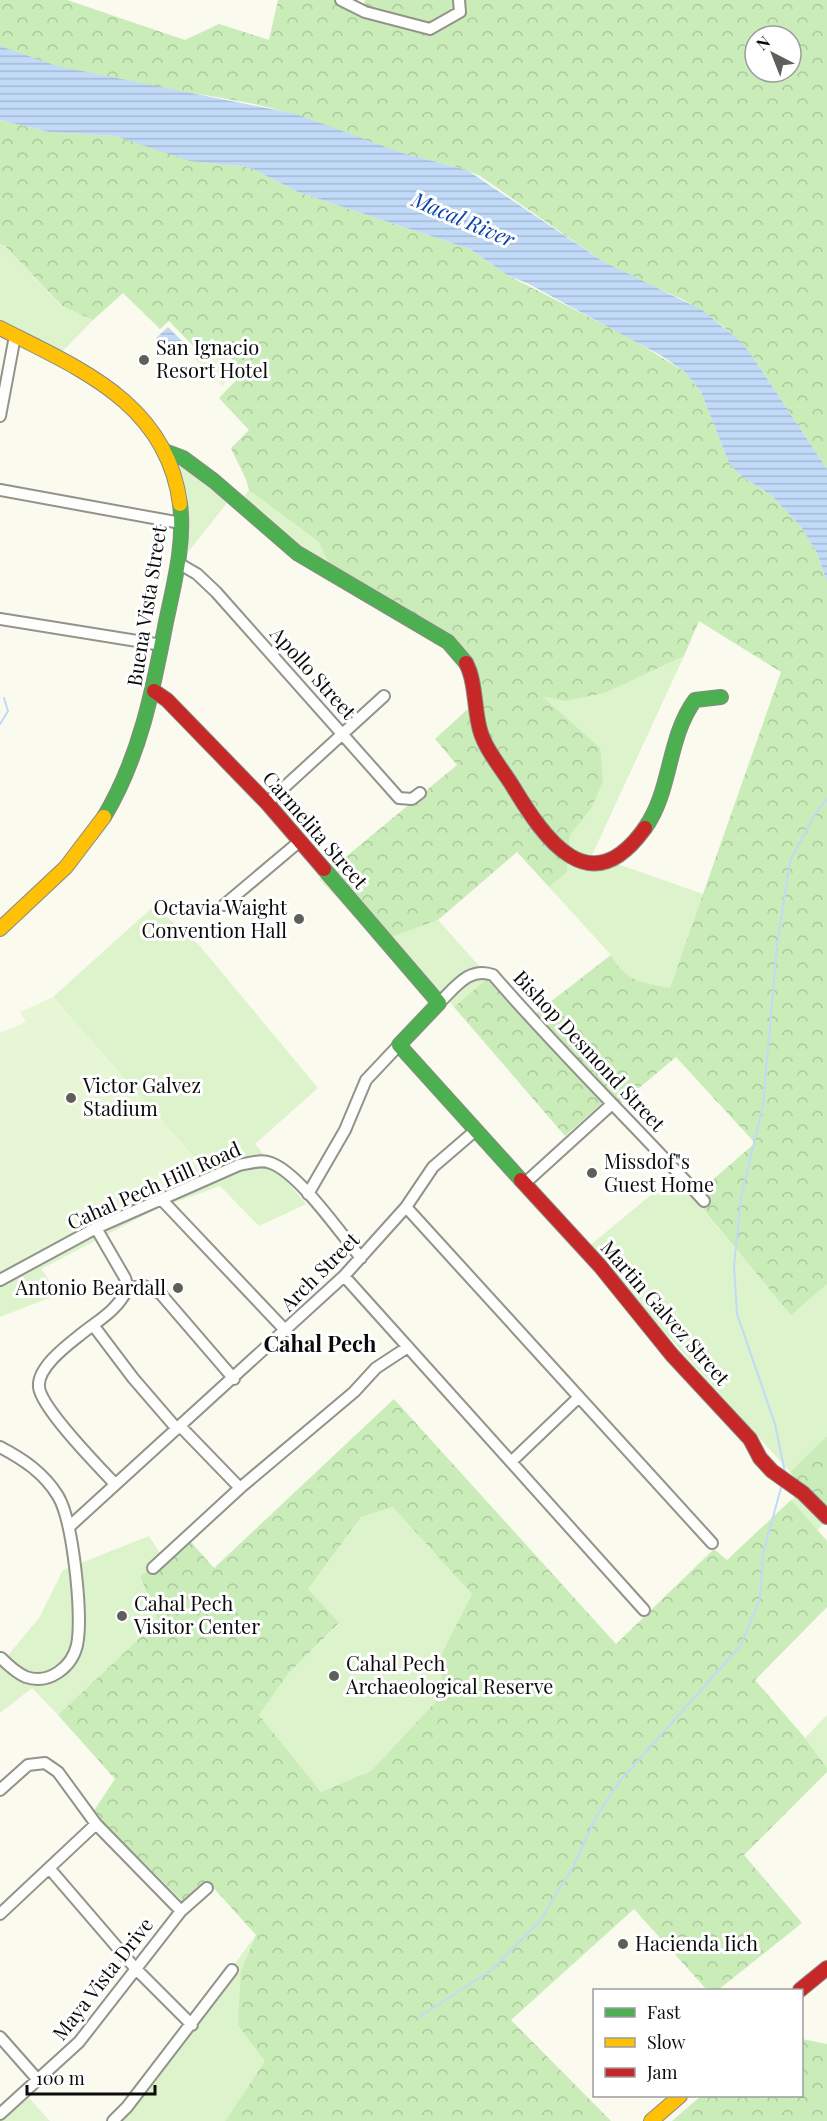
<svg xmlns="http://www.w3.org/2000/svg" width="827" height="2121" font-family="'Playfair Display',serif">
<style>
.grass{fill:#dcf3cb}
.forest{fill:url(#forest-crowns);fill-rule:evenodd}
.pitch{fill:#e7f7d6}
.water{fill:url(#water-rules)}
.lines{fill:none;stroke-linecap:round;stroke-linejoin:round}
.stream{stroke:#c0daf8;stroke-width:2}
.street-casing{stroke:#93938d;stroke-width:14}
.fast-casing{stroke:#898984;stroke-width:16}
.slow-casing{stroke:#898984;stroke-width:16}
.jam-casing{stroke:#898984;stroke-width:16}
.street{stroke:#fefefc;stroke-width:10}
.fast{stroke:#4caf50;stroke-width:14}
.slow{stroke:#ffc107;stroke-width:14}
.jam{stroke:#c62828;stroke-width:14}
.poi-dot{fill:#5f5f5a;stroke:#fff;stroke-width:2}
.labels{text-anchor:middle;stroke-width:6;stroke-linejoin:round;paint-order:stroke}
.poi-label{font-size:20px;fill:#0b0b0b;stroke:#fff;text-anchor:start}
.street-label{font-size:20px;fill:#0b0b0b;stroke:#fff}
.water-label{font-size:21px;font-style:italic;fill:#0843a9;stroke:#fff}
.quarter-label{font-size:22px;font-weight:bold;fill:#0b0b0b;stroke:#fff}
</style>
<defs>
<pattern id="forest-crowns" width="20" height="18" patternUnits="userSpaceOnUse" patternTransform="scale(1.5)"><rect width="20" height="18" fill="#c9ecb8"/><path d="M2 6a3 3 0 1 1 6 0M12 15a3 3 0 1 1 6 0" fill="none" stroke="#abc99d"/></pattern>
<pattern id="water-rules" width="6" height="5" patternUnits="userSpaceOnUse" patternTransform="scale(1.5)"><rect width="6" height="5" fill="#c0daf8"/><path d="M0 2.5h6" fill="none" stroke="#a4bad3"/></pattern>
</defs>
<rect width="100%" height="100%" fill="#fafaee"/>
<path class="grass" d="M0,244L5,246L61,306L93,320L59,355L0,322Z
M166,451L227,503L177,566L181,515Z
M249,490L319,542L326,558L346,583L299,561L234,509Z
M684,656L592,855L703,894L670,988L639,983L618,969L611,955L549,887L567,872L570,835L591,809L542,697L566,701L605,693Z
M330,870L392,937L438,920L489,977L454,1007L436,987L427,993L319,879Z
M154,906L199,945L318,1088L255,1144L306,1204L259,1226L220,1186L156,1209L41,1269L59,1294L0,1317V1271L125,1204L197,1172L199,1163L53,997Z
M674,1176L791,1314L827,1284V1436L790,1472L588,1247Z
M804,1488L827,1521L817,1530L791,1500Z
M394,1507L472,1594L442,1653L441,1696L371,1771L321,1792L259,1715L288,1674L339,1624L308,1589L361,1517Z
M149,1536L165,1561L140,1576L158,1621L58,1715L32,1688L0,1713V1665L39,1618L63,1570Z
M827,1715V1768L805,1738Z
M256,1935L241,1971L265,2061L225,2121H119Z
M27,2096L50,2121H0V2120Z"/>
<path class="forest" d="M0,0H67L185,40L219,24L269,40L278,0H338L362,11L365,0H827V469L752,356L723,326L684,300L627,275L604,262L480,176C456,164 427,162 401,153C352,137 305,115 254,104C170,87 79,81 0,46ZM755,36H791V72H755Z
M0,120L49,132L115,136L202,162L249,167L298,192L470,249L507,275L630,338L685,372L701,392L729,463L739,474L772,496L802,528L817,553L827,582V1284L791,1315L693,1197L755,1143L676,1057L620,1104L610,1096L565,1136L454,1007L489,977L527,1020L611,955C625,982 643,983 670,988L781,672L699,621L684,656L605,693L566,701L543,697L600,748L603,781L591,809L570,835L567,872L549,887L517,852L438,920L392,937L330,870L457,765L435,739L469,708L467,659L346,583L326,558L319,542L249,490C246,475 237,463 231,448L249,430L219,398L244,372L212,338L198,351L169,321L160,329L123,293L93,320L62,306L5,246L0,244Z
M394,1399L616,1644L714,1549L727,1560L791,1500L827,1541V1607L755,1680L805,1738L827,1768V1772L744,1855L802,1923L718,1990H707L634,1909L511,2020L611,2121H225L265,2061L238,2025L241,1971L256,1935L210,1884L183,1902L93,1812L115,1779L58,1715L158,1621L140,1576L165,1561L189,1540L214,1568ZM393,1507L472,1594L442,1653L441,1696L371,1771L321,1792L259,1715L288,1674L339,1623L308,1589L361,1517Z
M827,1436V1514L790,1472Z
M802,2039L827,2044V2121H672L701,2096H802Z"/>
<path class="pitch" d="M211,343L238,370L222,386L195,359Z
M53,997L200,1163L197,1172L125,1204L0,1271V1033L26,1022L20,1012Z"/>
<path class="water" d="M0,46L57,66L296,114L402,153L467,170L604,262L702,310L740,341L752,356L827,469V582L817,553L802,528L772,496L739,474L729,463L701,392L685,372L662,356L527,283L507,275L470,249L298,192L249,167L190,161L115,136L49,132L0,120Z
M168,327L184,343L172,355L156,338Z"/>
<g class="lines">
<path class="stream" d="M0,724L8,711L4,698
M785,1473L775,1424L737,1314L734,1266L741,1198L763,1105L777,946L790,861L814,816L827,799
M419,2017L493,1969L540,1921L574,1865L596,1817L619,1782L741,1645L760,1598L763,1554L782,1484"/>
<g class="street-casing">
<path id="street" d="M341,0L365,12L430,29L460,12L459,0
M0,416L15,336
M0,490L181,523
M178,563L197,574L216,592L399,798L412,799L420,793
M0,619L162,645
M267,803L384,696
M224,905L300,841
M439,1003C455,988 469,966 493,975C560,1053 634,1124 704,1201
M524,1184L612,1104
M308,1194L345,1130L366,1080L399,1045
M161,1199L286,1331
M406,1207L712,1543
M96,1228L125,1278L128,1288C116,1312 100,1319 80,1335C66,1346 37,1368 39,1387C41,1408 99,1467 115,1484
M344,1276L644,1610
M0,1280L96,1228L239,1165C250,1163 261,1159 271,1163C299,1173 341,1234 361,1258
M128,1288L144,1286L160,1293L234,1379
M93,1325L133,1378L177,1429
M180,1426L240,1488
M0,1447C23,1459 44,1473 58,1496C73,1521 83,1616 77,1645C72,1667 49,1685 26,1677C16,1673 8,1665 1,1658
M512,1461L579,1397
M70,1526L344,1276L406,1207L433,1167L476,1130
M153,1568L240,1488L354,1392L376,1368L408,1347
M0,1790L28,1765L45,1763L58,1772L96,1824
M49,1868L135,1968L192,2025
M0,1914L96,1824L181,1911
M0,2037L38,2080
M0,2114L79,2042L181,1911L207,1888
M113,2121L127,2107L232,1970"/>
</g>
<g class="fast-casing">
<path id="fast" d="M167,452L183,458L214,481L297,553L448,642L466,663
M104,817C140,757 153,690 166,622C174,584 185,543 180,504
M645,828C672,790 667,738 695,700L721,697
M324,869L439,1003L399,1045L521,1180"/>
</g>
<g class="slow-casing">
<path id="slow" d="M0,328C80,369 167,403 180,504
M0,929L66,867L104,817
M651,2121L680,2096"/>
</g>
<g class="jam-casing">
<path id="jam" d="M466,663C476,682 474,709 480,730C485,749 502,769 512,785C545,840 590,905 645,828
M154,691L167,700L267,803L324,869
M521,1180L600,1266L672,1355L750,1439L760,1458L772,1471L803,1493L827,1517
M800,1990L827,1968"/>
</g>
<use href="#street" class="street"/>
<use href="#fast" class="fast"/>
<use href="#slow" class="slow"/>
<use href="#jam" class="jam"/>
</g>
<g class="poi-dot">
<circle cx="144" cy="360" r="6"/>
<circle cx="299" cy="919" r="6"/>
<circle cx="71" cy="1098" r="6"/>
<circle cx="592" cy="1173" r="6"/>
<circle cx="178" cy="1288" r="6"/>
<circle cx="122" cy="1616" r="6"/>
<circle cx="334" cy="1676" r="6"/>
<circle cx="623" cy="1944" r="6"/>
</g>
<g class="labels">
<g class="poi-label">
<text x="156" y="355">San Ignacio<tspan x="156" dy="23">Resort Hotel</tspan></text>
<text x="287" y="915" text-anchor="end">Octavia Waight<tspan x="287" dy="23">Convention Hall</tspan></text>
<text x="83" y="1093">Victor Galvez<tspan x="83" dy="23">Stadium</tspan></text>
<text x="604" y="1169">Missdof"s<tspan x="604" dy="23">Guest Home</tspan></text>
<text x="166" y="1295" text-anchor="end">Antonio Beardall</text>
<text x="134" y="1611">Cahal Pech<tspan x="134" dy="23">Visitor Center</tspan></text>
<text x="346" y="1671">Cahal Pech<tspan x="346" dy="23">Archaeological Reserve</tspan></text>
<text x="635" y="1951">Hacienda Iich</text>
</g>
<g class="street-label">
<text transform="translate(147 606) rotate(-81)" y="7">Buena Vista Street</text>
<text transform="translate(313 673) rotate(48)" y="7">Apollo Street</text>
<text transform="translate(315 830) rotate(49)" y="7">Carmelita Street</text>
<text transform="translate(589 1051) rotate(47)" y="7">Bishop Desmond Street</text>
<text transform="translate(154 1186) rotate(-24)" y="7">Cahal Pech Hill Road</text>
<text transform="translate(320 1272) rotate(-45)" y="7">Arch Street</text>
<text transform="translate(665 1313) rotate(49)" y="7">Martin Galvez Street</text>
<text transform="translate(103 1979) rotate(-52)" y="7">Maya Vista Drive</text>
</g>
<g class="water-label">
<text transform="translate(463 220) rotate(23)" y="7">Macal River</text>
</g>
<g class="quarter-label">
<text x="320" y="1352">Cahal Pech</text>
</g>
</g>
<rect x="593" y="1989" width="210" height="108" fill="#ffffff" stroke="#9d9d9d" stroke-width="1.5"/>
<rect x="605" y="2008" width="30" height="9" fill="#4caf50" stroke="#9d9d9d" stroke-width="1.5"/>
<text x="647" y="2019" font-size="18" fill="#0b0b0b">Fast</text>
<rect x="605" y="2038" width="30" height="9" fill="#ffc107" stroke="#9d9d9d" stroke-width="1.5"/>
<text x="647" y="2049" font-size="18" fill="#0b0b0b">Slow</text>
<rect x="605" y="2068" width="30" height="9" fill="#c62828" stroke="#9d9d9d" stroke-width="1.5"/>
<text x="647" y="2079" font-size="18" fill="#0b0b0b">Jam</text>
<g transform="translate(773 54) rotate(318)"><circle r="28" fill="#ffffff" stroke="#9d9d9d" stroke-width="1.5"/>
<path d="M0-4.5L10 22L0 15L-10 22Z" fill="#5f5f5a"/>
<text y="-9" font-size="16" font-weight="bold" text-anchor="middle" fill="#0b0b0b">N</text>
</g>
<path d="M27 2085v9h128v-9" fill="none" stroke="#0b0b0b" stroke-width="3"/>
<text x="36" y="2085" font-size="18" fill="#0b0b0b" stroke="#ffffff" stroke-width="4.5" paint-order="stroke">100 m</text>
</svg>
